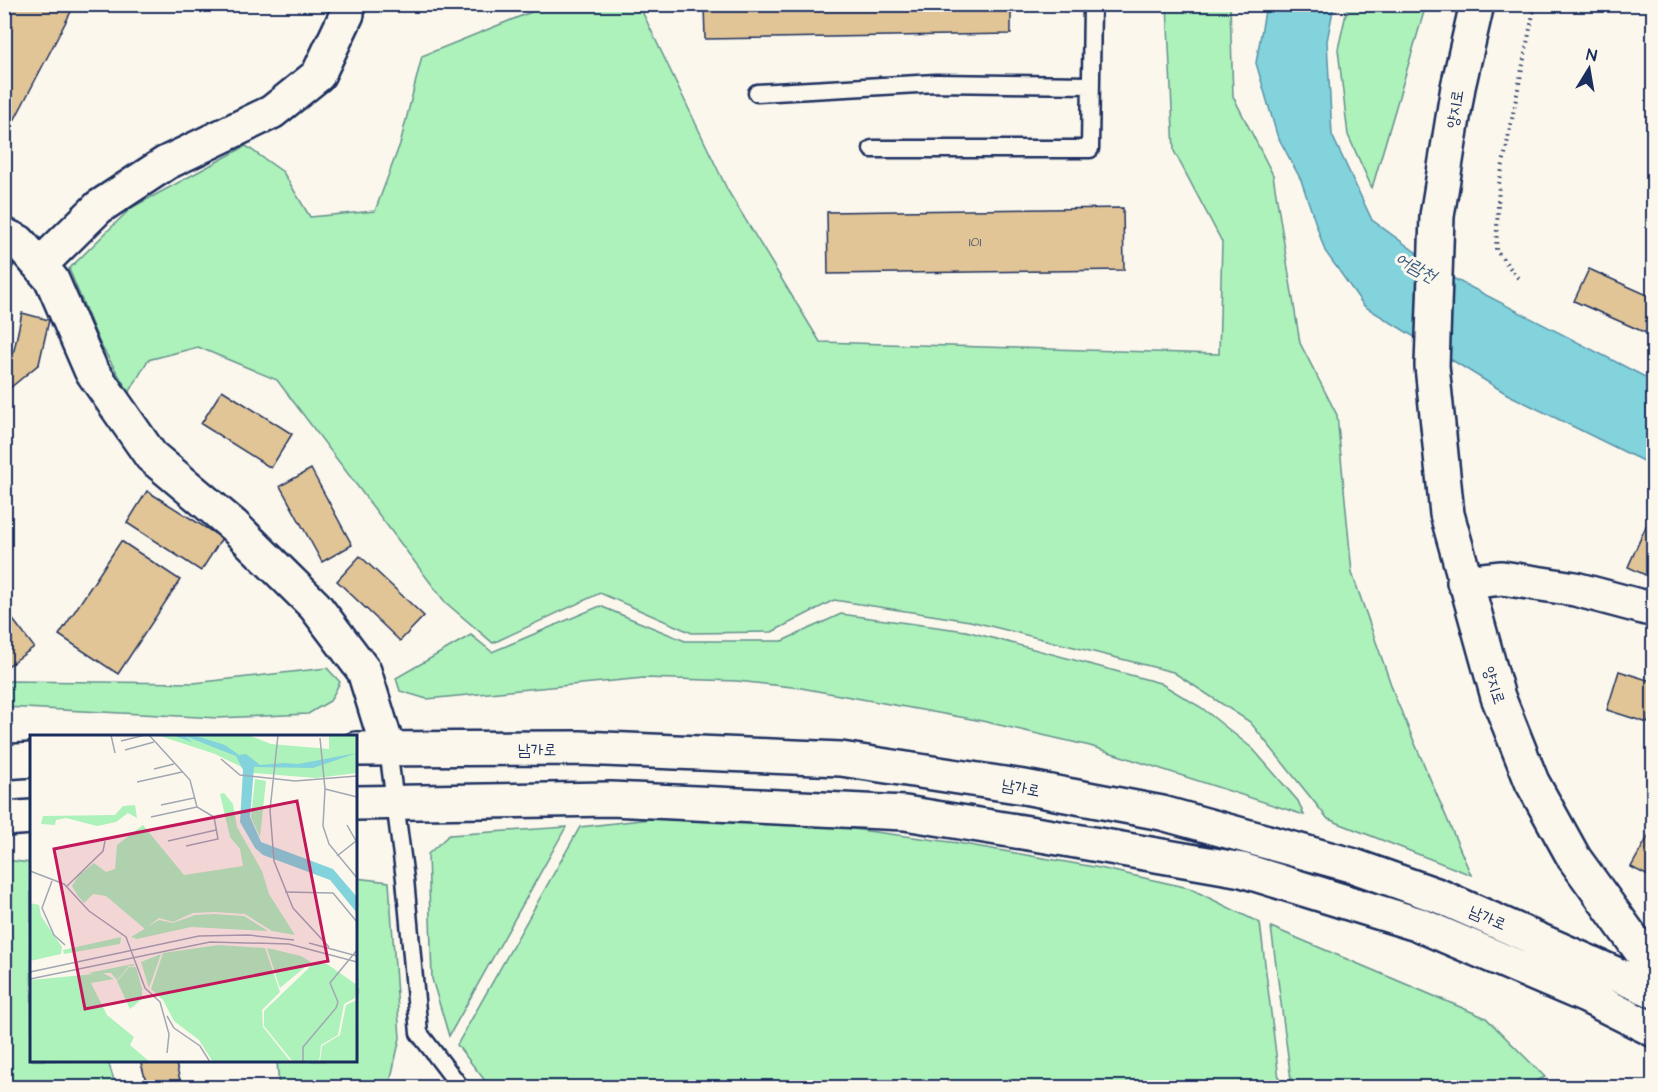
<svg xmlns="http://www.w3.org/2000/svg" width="1658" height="1092" font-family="'Architects Daughter','Poor Story',sans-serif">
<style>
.green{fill:#adf1bb;stroke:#64908c;stroke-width:1.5}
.water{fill:#82d3db;stroke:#5991a9;stroke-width:1.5}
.building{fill:#e1c596;stroke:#1b2f5e;stroke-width:1.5}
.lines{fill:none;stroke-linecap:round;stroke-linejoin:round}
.lane-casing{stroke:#1b2f5e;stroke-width:21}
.street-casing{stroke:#1b2f5e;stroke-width:38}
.secondary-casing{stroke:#1b2f5e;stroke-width:38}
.path{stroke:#1b2f5e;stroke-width:4;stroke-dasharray:1.5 4.5;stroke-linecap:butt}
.lane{stroke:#fbf7ec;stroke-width:16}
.street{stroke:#fbf7ec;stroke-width:33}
.secondary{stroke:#fbf7ec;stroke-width:33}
.labels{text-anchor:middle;stroke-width:6;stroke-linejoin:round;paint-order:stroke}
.number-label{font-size:14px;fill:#4c546c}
.street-label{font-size:16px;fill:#1b2f5e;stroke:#fbf7ec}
.water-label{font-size:18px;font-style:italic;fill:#35587d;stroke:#fbf7ec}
.inset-road{fill:none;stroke:#a1a7b3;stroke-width:1.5}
.view{fill:#c2185b;fill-opacity:0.15;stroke:#c2185b;stroke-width:3}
.inset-edge{fill:none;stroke:#1b2f5e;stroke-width:3}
</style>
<rect width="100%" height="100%" fill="#fbf7ec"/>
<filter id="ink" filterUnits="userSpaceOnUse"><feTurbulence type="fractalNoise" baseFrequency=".0167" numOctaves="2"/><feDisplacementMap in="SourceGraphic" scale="12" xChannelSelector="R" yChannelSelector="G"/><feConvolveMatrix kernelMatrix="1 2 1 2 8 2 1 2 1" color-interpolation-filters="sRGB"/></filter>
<g filter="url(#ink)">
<path class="green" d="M544,5H639L728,191L820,342L1219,354L1222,242L1174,151L1167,5H1230L1233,96L1273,175L1300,343L1337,415L1352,573L1396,699L1471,875L1328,819L1250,722L1173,672L970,621L834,600L772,632L692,633L600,593L493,643L445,602L277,380L198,347L148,360L129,393L100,344L69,269L131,208L246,146L283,172L310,217L375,211L400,144L422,56L531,12Z
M1348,5H1426L1372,188L1348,135L1338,49Z
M600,606L685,641H782L841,614L966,631L1160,683L1202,708L1253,749L1298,801L1304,815L1090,746L982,721L801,688L737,681L644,678L427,699L400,691L396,678L471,635L492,652Z
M327,668L340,682L330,701L308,714L218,718L5,707V681L194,683Z
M650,819L800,822L958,843L1100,868L1189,888L1260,923L1280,1087H490L457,1045L580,827Z
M566,827L449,1036L432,979L428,854L449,835Z
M5,860L31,863L32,1060L108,1061L116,1087H5Z
M356,878L389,882L400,1038L389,1087H279L277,1061L356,1060Z
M1271,927L1486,1018L1545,1077L1522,1088L1292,1087Z"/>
<path class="water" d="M1266,5H1334L1327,41L1332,135L1372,220L1447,275L1653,381V466L1507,394L1364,306L1325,251L1301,180L1277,135L1256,63Z"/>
<path class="building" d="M4,4H75L4,140Z
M704,4H1011V34L705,39Z
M1123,208L1124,270L828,274L827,212Z
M4,257L15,262L4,285Z
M1589,269L1654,298L1653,336L1574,301Z
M22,313L49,320L39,364L4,393V362L13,355Z
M222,390L292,434L271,468L201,424Z
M311,469L352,545L322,562L280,486Z
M147,491L222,538L201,571L127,523Z
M1651,515L1654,516V579L1628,567Z
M121,541L180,580L118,674L59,635Z
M360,556L424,616L400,641L337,581Z
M4,608L34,647L5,668H4Z
M1619,671L1654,682V705L1648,723L1607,710Z
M1654,826V879L1631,867Z
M140,1060H175L182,1088H148Z"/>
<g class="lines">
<g class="lane-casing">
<path id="lane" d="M757,93L936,83L1091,85
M872,149H1090L1092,4
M388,749L405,879L419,1033L461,1088"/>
</g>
<g class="street-casing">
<path id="street" d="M4,235L19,242L52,280L91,370L151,456L233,525L315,606L364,671L388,749
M40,265L99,207L166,163L272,112L318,75L347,14
M1464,582L1502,578L1575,589L1654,610"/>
</g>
<g class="secondary-casing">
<path id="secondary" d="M1477,4L1458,87L1437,216L1432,366L1447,514L1498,697L1532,782L1574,858L1654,969
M356,749L580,748L841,759L1024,787L1162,813L1351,865L1439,896L1654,991
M4,762L32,760
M356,803L611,799L905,813L1047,836L1242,870L1420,925L1586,996L1654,1030
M4,819L32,817"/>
</g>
<path class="path" d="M1518,278L1496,250L1499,184L1535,4"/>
<use href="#lane" class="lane"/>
<use href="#street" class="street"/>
<use href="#secondary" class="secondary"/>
</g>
</g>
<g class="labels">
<g class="number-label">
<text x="975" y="246">101</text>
</g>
<g class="street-label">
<text transform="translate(1454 109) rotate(-81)" y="6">양지로</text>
<text transform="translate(1495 685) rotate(72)" y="6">양지로</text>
<text x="537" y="755">남가로</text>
<text transform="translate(1021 787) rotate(10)" y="6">남가로</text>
<text transform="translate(1488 917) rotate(23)" y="6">남가로</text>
</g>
<g class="water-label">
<text transform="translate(1416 267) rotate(29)" y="6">어람천</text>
</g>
</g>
<g transform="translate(30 735)">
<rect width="327" height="327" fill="#fbf7ec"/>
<path d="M127,0H218L241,9L299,14V0H327V38L286,43L224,38L185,19ZM225,44L236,46L230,102L221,83ZM194,58L203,69L207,92L232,136L239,159L265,200L242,196L215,179L184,177L163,178L143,187L129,183L115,194L76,161L63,159L54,168L48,161L42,151L49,140L64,128L76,137L85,134L87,110L113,90L154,140L213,131L210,114L200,102L190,59ZM105,70L107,83L98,78L86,87L67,91L36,83L26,85L25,90L11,89L13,81L85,80L93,71ZM0,168L9,170L11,181L32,212L31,219L0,226ZM184,179L214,181L238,196L161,192L107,204L101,202L129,185L143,188L165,180ZM91,202L90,209L34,219L33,215ZM188,210L235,213L250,257L232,275L233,292L261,327H183L169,305L144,286L133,265L121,254L133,218ZM237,213L271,221L281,227L250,253ZM131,219L119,253L111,227ZM284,228L297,229L327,250L325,263L314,269L308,300L291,310L289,327H263L234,291V276ZM103,229L105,231H99L87,245L81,238H73L84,244L61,248L77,280L104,302L100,310L120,327H0V245L64,239L58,238ZM99,232H106L112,254V264L100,274L87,246ZM327,265V327H290L292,311L310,300L316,270Z" fill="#adf1bb"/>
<path d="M142,0H163L195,10L209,20L216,19L230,30L254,28L268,29L327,18L283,33L224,32L220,82L231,107L303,134L327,162V178L300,145L233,120L225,113L210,87L213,35L206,21L155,1L162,7Z" fill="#82d3db"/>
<path class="inset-road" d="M81,0L85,18M119,0L160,45L167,72L184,82L188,104L156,111M248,0L240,75L244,126L263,173L299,212M290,3L295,54L293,91L299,109L327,143M91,6L115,0M95,15L124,7M191,24L210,40L265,46L327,41M124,34L144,29M107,47L152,37M295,54L327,62M131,70L164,63M121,82L167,72M138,106L186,95M307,121L326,106L317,90M0,136L34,149L59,176L96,202L115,253L130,267L139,299L137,318M22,146L12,173L24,200L35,210M37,151L73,116L75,106M255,157L303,158L327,187M279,208L327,221M0,237L169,201L218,200L264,205M0,244L180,207L259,209L327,227M137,281L144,293L170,311L180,327M273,327V312L306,273L308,267L300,248L327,215"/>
<path class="view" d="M267,66L298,226L55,274L24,114Z"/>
<rect width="327" height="327" class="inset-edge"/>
</g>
<rect width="1658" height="1092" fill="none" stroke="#fbf7ec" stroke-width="24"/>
<rect x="12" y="12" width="1634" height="1068" fill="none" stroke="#1b2f5e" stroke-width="2" filter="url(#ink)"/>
<g transform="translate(1589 69) rotate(11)" stroke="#fbf7ec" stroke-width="4.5" paint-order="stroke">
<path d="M0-4.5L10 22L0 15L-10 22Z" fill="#1b2f5e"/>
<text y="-9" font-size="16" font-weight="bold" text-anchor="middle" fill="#1b2f5e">N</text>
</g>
</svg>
